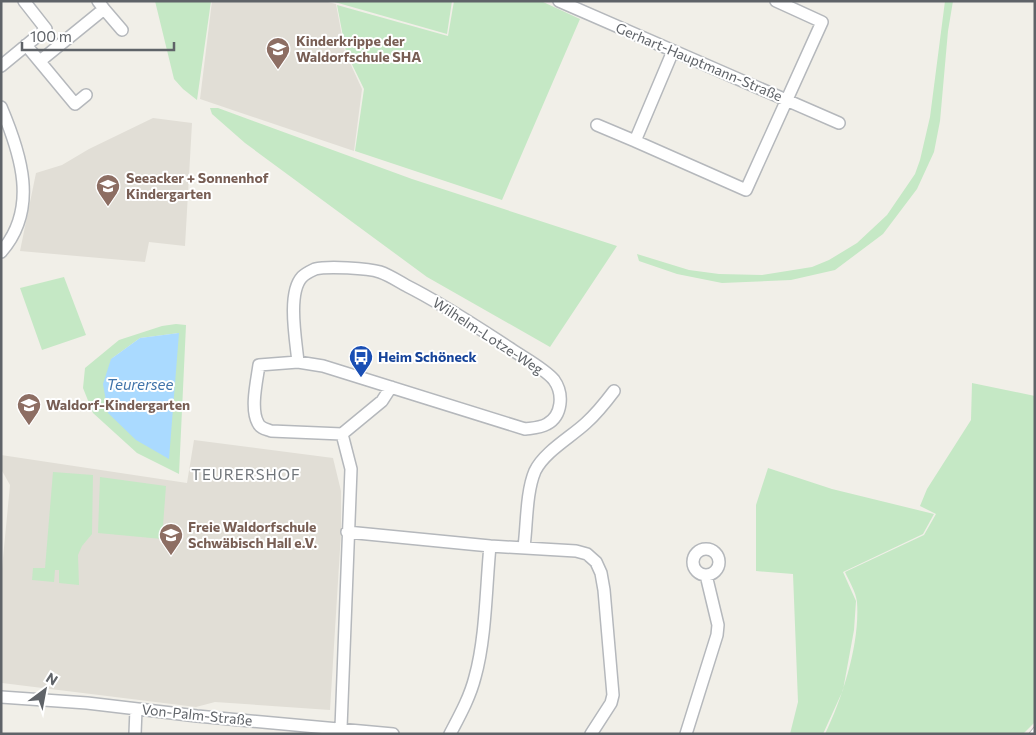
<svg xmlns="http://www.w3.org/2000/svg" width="1036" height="735" font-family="Commissioner,sans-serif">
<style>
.education{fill:#e1ded6}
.green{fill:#c5e8c5;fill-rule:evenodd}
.water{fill:#aadaff}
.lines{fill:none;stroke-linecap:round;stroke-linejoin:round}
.minor-casing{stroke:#b5b8bc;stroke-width:14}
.minor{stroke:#fff;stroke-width:11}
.rail-casing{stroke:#b6b7b8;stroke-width:5}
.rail{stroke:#fff;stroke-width:3;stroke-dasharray:9;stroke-linecap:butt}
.labels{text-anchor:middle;stroke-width:4;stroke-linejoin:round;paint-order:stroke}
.education-label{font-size:14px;font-weight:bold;fill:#785e54;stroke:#fff;text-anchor:start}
.street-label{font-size:14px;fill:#5f6368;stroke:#fff}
.transit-label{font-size:14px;font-weight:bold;fill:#164399;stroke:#fff;text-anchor:start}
.water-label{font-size:15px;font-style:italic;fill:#4174aa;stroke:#fff}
.neighbourhood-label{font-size:15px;letter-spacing:1px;fill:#70757a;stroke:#fff}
</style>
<rect width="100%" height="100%" fill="#f1efe8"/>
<path class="education" d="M212,1H324L336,4L345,52L362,89L354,151L200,99Z
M153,118L192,123L185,246L149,242L145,262L20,251L36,173L62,165L89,149Z
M194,440L333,458L341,491V533L330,710L215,702L196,707L2,683L1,579L10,485L1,469V455L187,483Z"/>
<path class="green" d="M155,1H211L197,100L183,89L174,79Z
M331,1H452L447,34Z
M454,1H541L580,19L502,200L355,151L364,89L346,52L337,5L448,36Z
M945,1H953L948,31L940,121L934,152L917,189L883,234L835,270L791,280L722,283L677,274L639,261L637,254L689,270L719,274L762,275L812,267L829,260L857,243L887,215L915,174L920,160L930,117Z
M210,108H218L412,179L617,246L550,347L427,277L245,143L212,114Z
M64,277L86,335L42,350L20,288Z
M176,324L186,325L179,474L137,453L93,413L83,388L85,368L119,340L162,326ZM179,333L111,359L140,338Z
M972,383L1035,396V722L1023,734H825C843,697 860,643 857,602C856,592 849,581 845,572L924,535L936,514L920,506L927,489L971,420Z
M768,468L832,489L934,514L923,534L843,572L856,601L854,630L843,690L823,734H790L798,702L793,574L756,571V505Z
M53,472L93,475L92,534L82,546L78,555L79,585L59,583V570H55L54,582L32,580L33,568H45Z
M100,477L166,486L162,539L98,533Z"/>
<path class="water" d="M179,333L169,459L136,440L108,413L103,384L111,359L140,338Z"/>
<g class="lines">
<g class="minor-casing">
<path id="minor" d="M559,1L839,123
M104,9L122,30
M26,45L75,104L86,95
M673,51L635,141L746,190L822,22L776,1
M40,61L104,9L98,1
M1,66L46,29L24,1
M1,107C21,154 39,209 1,252
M597,125L635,141
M298,362C296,341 287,293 302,277C306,273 311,271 315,269C327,266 368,268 380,272C389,275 398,281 407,286C443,304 477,327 511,349C524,358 545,369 554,380C564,394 562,416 547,424C540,428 532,428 525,429L323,366L298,362L259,365C257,380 250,409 258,423C260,428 266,429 271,431L342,434L351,469L341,728
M342,434L382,401L391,387
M347,532L490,546L576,551L587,554L596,562L601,573L604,590L613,695L611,703L591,734
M524,547C527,524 526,492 535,471C544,452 571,437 586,423C596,414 605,403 614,391
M693 562a13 13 0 1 1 26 0a13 13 0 1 1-26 0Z
M1,697L87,703L197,716L393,734
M135,734L136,709
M450,734C460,715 470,697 475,677C486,638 486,586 490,546
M686,734L717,635L718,625L706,575"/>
</g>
<use href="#minor" class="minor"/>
<g class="rail-casing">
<path id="rail" d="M1031,734L1035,729"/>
</g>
<use href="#rail" class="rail"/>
</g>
<defs>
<g id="school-pin" transform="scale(1.25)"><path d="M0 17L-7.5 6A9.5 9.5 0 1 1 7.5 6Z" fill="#8d6e63" stroke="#fff"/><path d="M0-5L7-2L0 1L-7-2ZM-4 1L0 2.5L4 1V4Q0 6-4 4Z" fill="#fff"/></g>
<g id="bus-pin" transform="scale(1.25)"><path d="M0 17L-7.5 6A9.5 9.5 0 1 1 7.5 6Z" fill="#1a4fb4" stroke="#fff"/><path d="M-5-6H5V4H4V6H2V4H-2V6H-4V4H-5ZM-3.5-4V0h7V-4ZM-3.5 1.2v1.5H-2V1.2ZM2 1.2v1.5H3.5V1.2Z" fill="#fff"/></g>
</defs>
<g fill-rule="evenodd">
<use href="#school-pin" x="278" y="49"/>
<use href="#school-pin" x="108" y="186"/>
<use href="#bus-pin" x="361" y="357"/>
<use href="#school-pin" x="29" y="405"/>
<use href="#school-pin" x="171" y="535"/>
</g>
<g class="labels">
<g class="education-label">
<text x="296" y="46">Kinderkrippe der<tspan x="296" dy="16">Waldorfschule SHA</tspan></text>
<text x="126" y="183">Seeacker + Sonnenhof<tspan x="126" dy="16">Kindergarten</tspan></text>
<text x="46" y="410">Waldorf-Kindergarten</text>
<text x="188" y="532">Freie Waldorfschule<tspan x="188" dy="16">Schwäbisch Hall e.V.</tspan></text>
</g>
<g class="street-label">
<text transform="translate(699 62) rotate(23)" y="5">Gerhart-Hauptmann-Straße</text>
<text transform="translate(488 336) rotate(33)" y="5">Wilhelm-Lotze-Weg</text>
<text transform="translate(197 715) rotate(6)" y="5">Von-Palm-Straße</text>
</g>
<g class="transit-label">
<text x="378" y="362">Heim Schöneck</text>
</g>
<g class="water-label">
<text x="140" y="390">Teurersee</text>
</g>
<g class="neighbourhood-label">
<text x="246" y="480">TEURERSHOF</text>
</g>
</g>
<rect width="1036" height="735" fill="none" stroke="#5f6368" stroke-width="5"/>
<g transform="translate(45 690) rotate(32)" stroke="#ffffff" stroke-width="4" paint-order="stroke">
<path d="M0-4L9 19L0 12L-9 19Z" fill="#5f6368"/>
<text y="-8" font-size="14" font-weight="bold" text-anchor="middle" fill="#5f6368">N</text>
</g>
<path d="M22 42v8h152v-8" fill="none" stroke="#5f6368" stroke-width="2.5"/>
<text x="30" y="42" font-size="15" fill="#5f6368" stroke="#ffffff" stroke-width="4" paint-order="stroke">100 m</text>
</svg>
